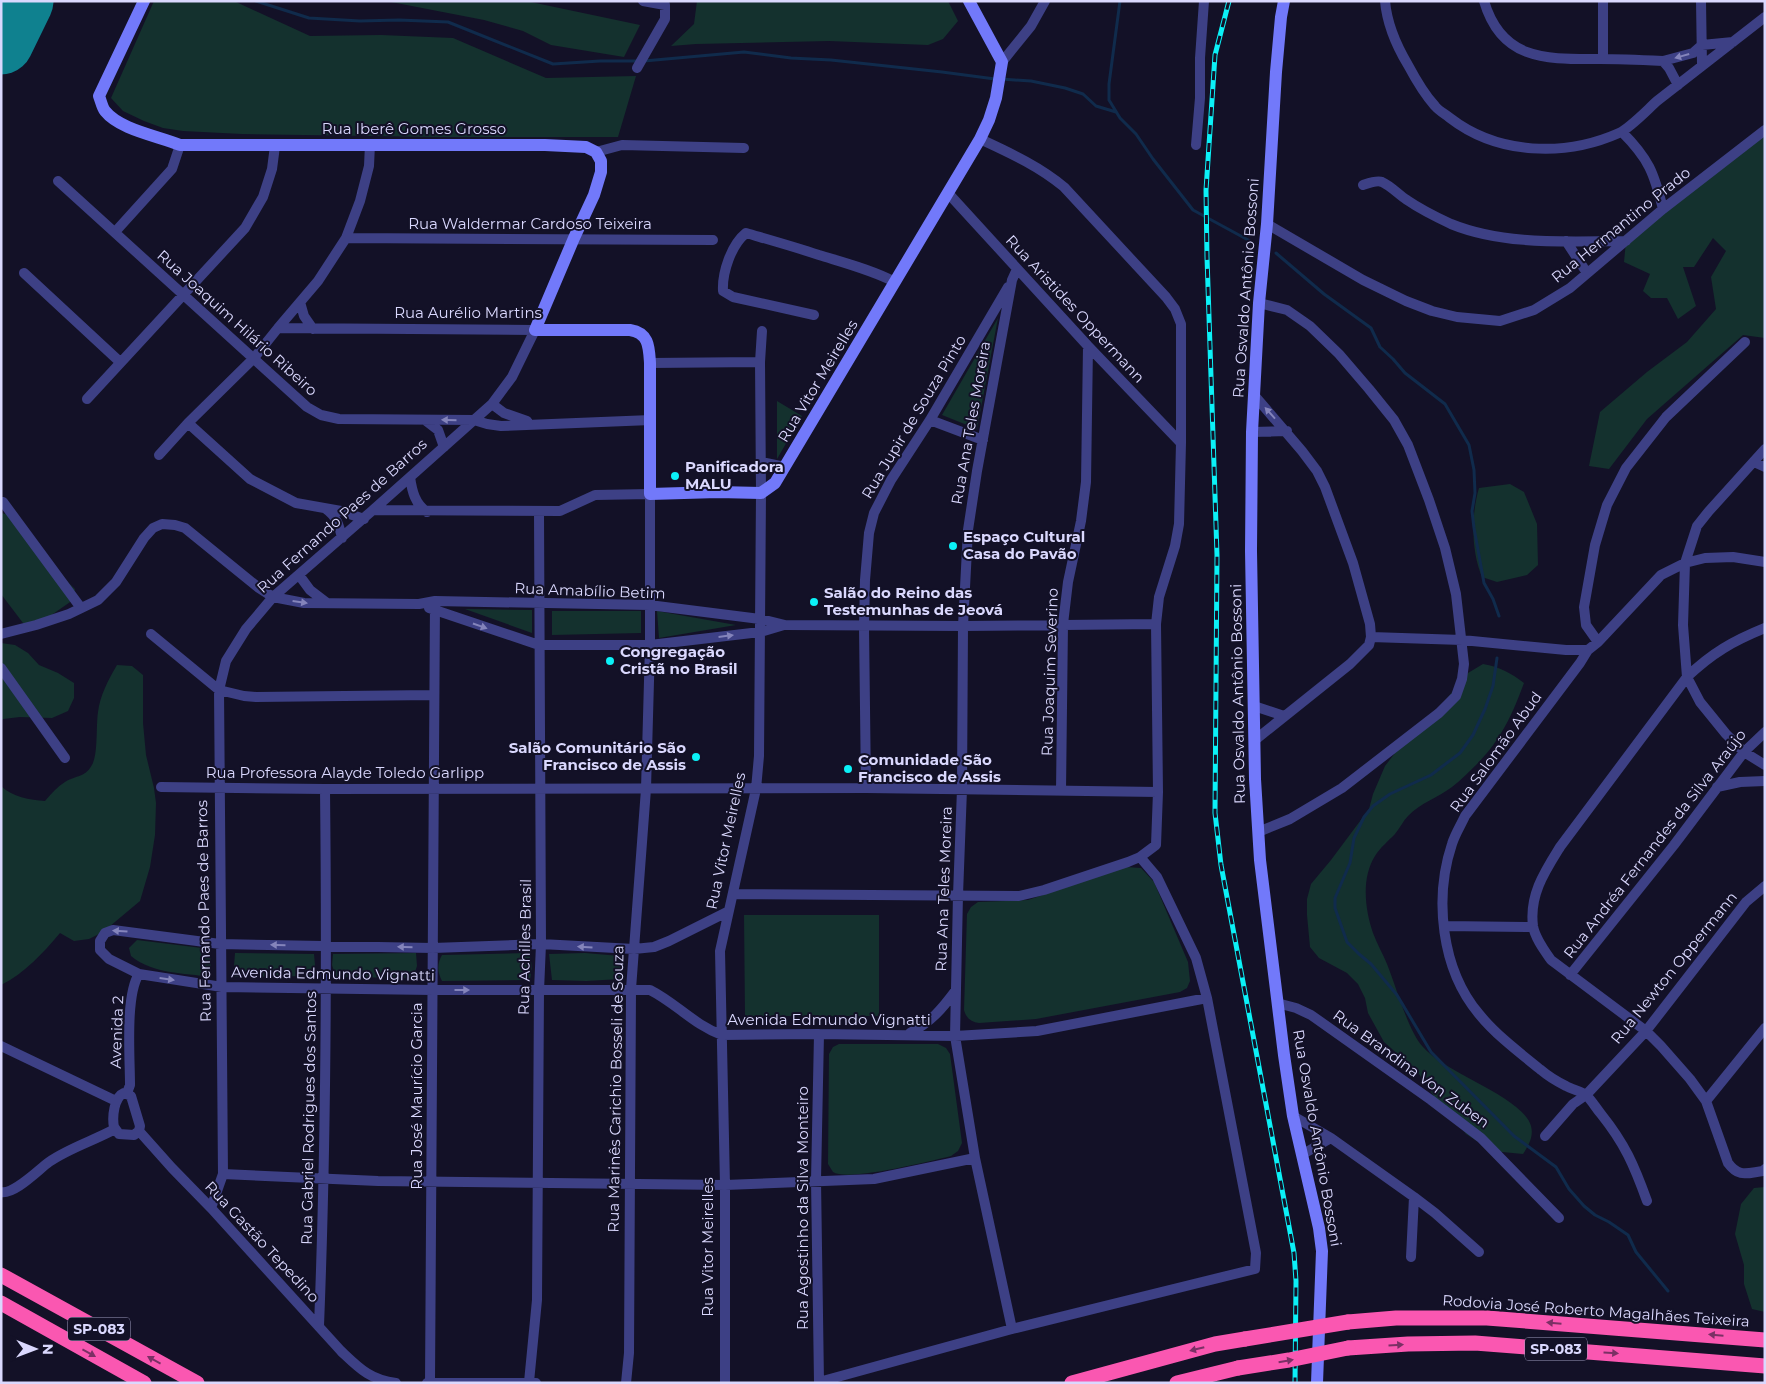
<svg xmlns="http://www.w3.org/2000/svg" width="1766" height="1384" font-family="Montserrat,sans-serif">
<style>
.green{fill:#14312e}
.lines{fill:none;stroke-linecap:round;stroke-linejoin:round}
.stream{stroke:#102b4c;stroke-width:3}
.runway{stroke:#0f818f;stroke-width:65}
.street{stroke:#3d4085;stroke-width:10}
.secondary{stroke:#7279fa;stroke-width:12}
.highway{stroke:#fa57b1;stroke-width:15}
.rail-casing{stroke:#0bf1f7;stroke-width:5}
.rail{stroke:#131127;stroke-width:3;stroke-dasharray:9;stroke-linecap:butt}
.highway-bridge{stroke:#fa57b1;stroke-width:15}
.oneway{fill:#8484bb}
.oneway2{fill:#7b3065}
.poi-dot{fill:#0bf1f7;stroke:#131127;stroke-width:2}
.labels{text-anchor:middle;stroke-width:4;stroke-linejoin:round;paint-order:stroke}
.shield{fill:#131127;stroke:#9e9cbe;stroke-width:1}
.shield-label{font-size:14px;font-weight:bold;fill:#dad8fe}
.street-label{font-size:15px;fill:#dad8fe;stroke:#131127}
.poi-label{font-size:15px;font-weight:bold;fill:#dad8fe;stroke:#131127;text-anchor:start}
</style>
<rect width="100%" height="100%" fill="#131127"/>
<path class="green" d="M154,1H234L310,36L381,35L453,38L546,78L636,76L618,137H439L242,134L183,131L163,128L144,121L123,111L111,98Z
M386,1H526L640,25L624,57L551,45L523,31L484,20Z
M697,1H948L958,21L943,39L928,45L829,41L696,44L671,46L694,24Z
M1765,130V338L1743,335L1647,419L1609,469L1589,466L1600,412L1647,372L1687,342L1716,309L1711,277L1726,251L1713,238L1694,267H1683L1696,306L1678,319L1667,298H1651L1643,291L1650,274L1624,262L1626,241Z
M998,318L977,429L942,415Z
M777,401L802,416L777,459Z
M1510,484L1524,492L1537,524L1538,565L1527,575L1497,582L1482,577C1471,550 1471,516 1479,488Z
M1,513L6,514L37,547L48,563L75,589L73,600L40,623H23L1,594Z
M465,609L532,610V633Z
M552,611H641V633L552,635Z
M657,611L736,625L659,638Z
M1,643L15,645L28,653L39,665L58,673L74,683V698L68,711L52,718L20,717L3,719L1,721Z
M1483,664C1500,667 1511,673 1524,683C1513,713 1501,740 1477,764C1470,771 1461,780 1452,787C1439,797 1420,803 1408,816C1403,821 1400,828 1395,834C1388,841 1380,848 1375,856C1361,878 1365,910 1373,933C1377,944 1383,954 1387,964C1396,986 1408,1031 1423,1047C1445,1073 1523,1097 1531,1126C1534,1137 1528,1146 1523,1154L1492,1151L1466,1134L1456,1122L1435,1098L1417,1071L1384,1042L1368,1013L1365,998L1358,984L1347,973L1319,958L1310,947L1307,915V899L1311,884L1331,860L1369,809L1373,794L1385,766L1395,753L1438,709L1468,673Z
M117,665L132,666L143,675V723L146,755L154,788L156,803L155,835L150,867L140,901L103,932L89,939L74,941L60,933C43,953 25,973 1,985V786C12,797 30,800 45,801C51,794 57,787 65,782C76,775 86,778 93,763C98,751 96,726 98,712C100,696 108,680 117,665Z
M1126,867L1141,868L1154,882L1188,962L1190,981L1187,988L1180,992L1036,1019L979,1023C971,1022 966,1018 964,1010L967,914L971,907L978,902L1028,900Z
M744,915H879V1016H745Z
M137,940L210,949L211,977C183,973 153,974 131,956L129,948Z
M235,953L314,954L315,965L314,976L235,977L234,966Z
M416,953L417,966L413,978L336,977L332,965L333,954Z
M529,953L532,966L530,980L442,981C437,971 437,964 442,955Z
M585,953L620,956L622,967L621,979L586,981L552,980L549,954Z
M839,1044H938L946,1048L950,1054L962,1143L958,1151L951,1156C930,1161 848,1182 833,1172L828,1164L829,1054L833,1047Z
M1765,1187V1312L1752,1309L1744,1284V1265L1735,1234L1741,1204L1754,1188Z"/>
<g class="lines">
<path class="stream" d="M256,1L309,18L360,21L399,20L448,22L553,64L600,61H637
M1120,1L1109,84V100L1120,118L1136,134L1153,159L1193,210L1250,241
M644,61L744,52L791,58L831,60L942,72L995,79
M1001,79L1031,81L1065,88L1083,94L1096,106L1116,112
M1276,253L1324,294L1371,328L1380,347L1393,359L1405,373L1445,404L1469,445L1474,470L1475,493L1472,511L1474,528L1484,583L1493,599L1499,616
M1497,658L1493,686L1485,709L1473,735L1460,753L1431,775L1390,794L1373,806L1364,817L1354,838L1350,863L1335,898V908L1347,942L1359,954L1371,964L1397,995L1431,1052L1514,1136L1556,1167L1569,1189L1584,1206L1595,1215L1609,1222L1628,1235L1636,1252L1668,1291"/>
<path class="runway" d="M1,42L21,1"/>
<path class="street" d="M1385,1C1387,24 1396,45 1408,65C1416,80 1424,94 1435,106C1439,111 1445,114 1450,118C1498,155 1565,157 1619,133C1630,128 1647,110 1657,101C1693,73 1729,45 1765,17
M1484,1C1502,62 1548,59 1600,59C1621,59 1642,60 1663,61L1669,68L1678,85
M1701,1L1702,65
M1603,59V1
M1663,61L1693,53L1702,45L1733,42
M1002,62L1031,26L1045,1
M637,68L665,19V5L643,1
M1622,132C1649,159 1654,173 1663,209
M1196,145L1200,98V58L1204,1
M596,152L622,145L744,148
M58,181L307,407L321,415L339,419L474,420L487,424L501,426L651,420
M1363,185C1369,183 1377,180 1382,182C1391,186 1399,195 1407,200C1420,209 1436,217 1451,224C1505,246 1569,241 1626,241
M948,193L1088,346L1181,443
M1267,224L1363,280L1406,301L1432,311L1457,317L1500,321L1534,310L1570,288L1663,209L1765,130
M115,232L172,169L180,145
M346,238L713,240
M1566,241L1587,273
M24,273L120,362
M300,302L304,316L313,329
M814,315L733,297L723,291C722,273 731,245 746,233C770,240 795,247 819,255C845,263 872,270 895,282
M650,363L760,362
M1254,395L1302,451L1317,471L1325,487L1353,563L1370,624L1371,637L1369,645L1350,664L1255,740
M87,399L245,228L263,197L272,169L275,146
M492,404L504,413L527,421
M425,420L438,430L444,447
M930,420L983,440
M188,423L250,479L296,503L341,511L364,519
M1252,432L1287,431
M1765,449L1709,511L1697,526L1685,563L1683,625L1687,677L1700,702L1726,734L1744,752L1765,765
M159,455L188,423L254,358L278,328L318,281L346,238L360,201L369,166L370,144
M761,462L785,467
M1754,462L1765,467
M410,477C412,491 415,504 427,512
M3,502L81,608
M326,509C337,517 339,525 342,538
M373,510L560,511L595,495L650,494V645L646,789L631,989L629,1353L626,1383
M299,575L310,590L327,603
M429,608L539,645H650L760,632L784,625
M1765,628C1733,641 1712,653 1687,677L1560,847C1545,871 1529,895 1533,926C1535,938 1544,950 1551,960L1646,1031L1661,1046L1690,1079L1706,1101L1728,1163C1739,1178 1747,1173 1763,1171L1765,1169
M1,634L36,625L69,614L98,600L116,582L144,538L153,528L162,524L175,525L185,528L259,588L273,597L304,603L419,604L435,601L649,605L760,619L785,625L963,626L1156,624
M151,634L219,690L244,696L256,697L433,695
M1371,637L1462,640L1566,650H1588
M1598,642L1586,625L1584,607L1595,545L1607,505L1626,468L1666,417L1745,342
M1,668L65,758
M1254,706L1284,716
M161,787L325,789L866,788L1158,792
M1717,787L1740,782L1765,781
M866,788L864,627L865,580L869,533L874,513L891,480L930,420L1008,287
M1061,791L1063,624L1068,582L1081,521L1086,482L1088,346
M1258,832L1290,819L1342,788L1439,713L1456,696L1462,679L1464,664L1456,594L1445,548L1429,500L1408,445L1394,420L1369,389L1339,354L1310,326L1287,310L1259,303
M733,894L1019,896L1044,890L1128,862L1140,857L1156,845L1158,792L1156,624L1159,597L1175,546L1179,524L1181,443V324L1175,309L1166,297L1064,187C1039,166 1010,153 980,139
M727,912L669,941L654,947L634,949L541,944L433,948L220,944L113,930L105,933L100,941V950L109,959L139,974L222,987L432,990H650C676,1003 694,1025 722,1035L819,1034L955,1036L1037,1031L1207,998
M1444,926L1533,927
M1570,975L1674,845L1744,752L1765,732
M1277,1003L1296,1008L1311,1015L1431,1100L1481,1138L1559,1218
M910,1033C931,1022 942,1009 956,990
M1,1046L116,1101
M124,1093L131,1096L140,1126L139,1131L134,1135L119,1134L114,1127C112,1117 114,1097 124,1093Z
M127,1093L130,1085C130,1058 125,995 139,974
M1706,1101L1765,1028
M1293,1116L1331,1138L1414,1197L1435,1213L1479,1252
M139,1131L172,1168L211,1208L341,1351C359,1368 370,1380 396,1383
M1545,1136L1573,1104L1586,1095L1646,1031L1746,902L1765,886
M1303,1154L1331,1138
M223,1174L378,1181L725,1185L874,1179L975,1158
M1,1192C14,1195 38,1170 49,1162C69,1148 93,1141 115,1129
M1647,1201C1634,1165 1625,1144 1601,1114C1596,1108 1592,1101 1587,1096C1582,1091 1573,1090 1566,1086C1558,1082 1548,1076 1541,1070C1520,1053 1496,1035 1479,1014C1441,969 1434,898 1452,844C1455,834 1461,825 1465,816L1580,663L1588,650L1598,642L1661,575L1685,563L1705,558L1733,557L1765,562
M211,1208L223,1174L219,690L226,661L246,629L273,597L373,510L492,404L512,377L535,330L278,328
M1411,1257L1414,1197
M319,1326C326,1147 327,968 325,789
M1012,1329L975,1158L955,1036L958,895L962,789L963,626L968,530L977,471L1012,280L1017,269
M529,1382L537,1300L539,991L541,944L539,513
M819,1382L1012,1329L1255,1269L1256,1253L1207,998L1196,958L1157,877L1140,857
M819,1382L816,1180L819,1034
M427,1383H536
M430,1383L435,601
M725,1383V1185L720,951L756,789L759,756L761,493L760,362L762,331"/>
<path class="secondary" d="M144,1L99,96C101,101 102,107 105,111C120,130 159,136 180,145H545L586,147L596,152L601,161V172L594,195L574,238L535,330H630C649,333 649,347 650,363V494L718,492L761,493L775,483L980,139L989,120L996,98L1002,62L969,1
M1284,1L1281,17L1276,72L1267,224L1259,303L1252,432L1251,551L1255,779L1260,860L1284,1055L1293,1116L1319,1228L1322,1251L1317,1383"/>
<path class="highway" d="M1,1275L197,1383
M1,1303L144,1383
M1348,1322L1396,1318H1487L1765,1340
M1348,1348L1408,1344L1475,1343L1765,1366
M1072,1383L1215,1344L1245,1339
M1177,1383L1238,1368"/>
<g class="rail-casing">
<path id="rail" d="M1229,1L1215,55L1206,190L1207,257L1217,555L1215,813L1221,865L1294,1253L1296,1281L1295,1383"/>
</g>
<use href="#rail" class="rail"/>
<path class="highway-bridge" d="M1245,1339L1348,1322
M1238,1368L1289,1360L1348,1348"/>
</g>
<defs><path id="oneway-solid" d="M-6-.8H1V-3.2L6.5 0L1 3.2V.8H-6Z" transform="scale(1.25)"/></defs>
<g class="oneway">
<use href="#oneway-solid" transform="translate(1682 56) rotate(164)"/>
<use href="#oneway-solid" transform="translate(1270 413) rotate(-132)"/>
<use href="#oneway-solid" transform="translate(449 420) rotate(-179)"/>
<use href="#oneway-solid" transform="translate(300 602) rotate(8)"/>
<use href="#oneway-solid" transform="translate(480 626) rotate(19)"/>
<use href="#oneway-solid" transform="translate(726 636) rotate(-7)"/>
<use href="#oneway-solid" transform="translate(120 931) rotate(-176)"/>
<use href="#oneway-solid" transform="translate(278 945) rotate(-179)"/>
<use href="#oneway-solid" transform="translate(405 947) rotate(-179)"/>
<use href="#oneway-solid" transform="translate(585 947) rotate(-177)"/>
<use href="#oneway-solid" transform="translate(167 979) rotate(8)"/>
<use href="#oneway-solid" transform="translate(462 990)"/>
</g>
<g class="oneway2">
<use href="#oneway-solid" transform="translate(1554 1323) rotate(-175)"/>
<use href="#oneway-solid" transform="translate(1716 1335) rotate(-175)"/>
<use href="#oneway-solid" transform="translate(1396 1345) rotate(-4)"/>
<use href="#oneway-solid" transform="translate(1197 1349) rotate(166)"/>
<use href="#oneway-solid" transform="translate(89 1353) rotate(29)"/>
<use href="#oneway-solid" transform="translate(1611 1353) rotate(4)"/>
<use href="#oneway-solid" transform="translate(154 1360) rotate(-151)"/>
<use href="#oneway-solid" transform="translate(1286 1361) rotate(-10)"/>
</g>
<g class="poi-dot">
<circle cx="675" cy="476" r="5"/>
<circle cx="953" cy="546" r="5"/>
<circle cx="814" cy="602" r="5"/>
<circle cx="610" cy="661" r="5"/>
<circle cx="696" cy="757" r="5"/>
<circle cx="848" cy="769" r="5"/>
</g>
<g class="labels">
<g class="shield">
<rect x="68" y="1317.5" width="62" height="23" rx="4"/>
<rect x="1525" y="1337.5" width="62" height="23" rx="4"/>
</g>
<g class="shield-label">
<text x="99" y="1334">SP-083</text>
<text x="1556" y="1354">SP-083</text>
</g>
<g class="street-label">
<text x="414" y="134">Rua Iberê Gomes Grosso</text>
<text x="530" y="229">Rua Waldermar Cardoso Teixeira</text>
<text transform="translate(1621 225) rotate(-39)" y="5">Rua Hermantino Prado</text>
<text transform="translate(1246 288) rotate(-86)" y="5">Rua Osvaldo Antônio Bossoni</text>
<text transform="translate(1075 309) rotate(47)" y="5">Rua Aristides Oppermann</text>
<text x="468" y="318">Rua Aurélio Martins</text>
<text transform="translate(237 323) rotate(42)" y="5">Rua Joaquim Hilário Ribeiro</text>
<text transform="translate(818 381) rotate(-59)" y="5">Rua Vitor Meirelles</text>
<text transform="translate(914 417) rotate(-59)" y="5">Rua Jupir de Souza Pinto</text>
<text transform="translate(971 423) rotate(-80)" y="5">Rua Ana Teles Moreira</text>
<text transform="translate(342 516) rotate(-42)" y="5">Rua Fernando Paes de Barros</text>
<text transform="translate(590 591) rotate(2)" y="5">Rua Amabílio Betim</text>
<text transform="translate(1050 672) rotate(-88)" y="5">Rua Joaquim Severino</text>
<text transform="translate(1238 694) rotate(-91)" y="5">Rua Osvaldo Antônio Bossoni</text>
<text transform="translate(1496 752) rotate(-54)" y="5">Rua Salomão Abud</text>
<text x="345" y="778">Rua Professora Alayde Toledo Garlipp</text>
<text transform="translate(726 841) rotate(-78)" y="5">Rua Vitor Meirelles</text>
<text transform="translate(1655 844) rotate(-52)" y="5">Rua Andréa Fernandes da Silva Araújo</text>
<text transform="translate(944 889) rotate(-88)" y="5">Rua Ana Teles Moreira</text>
<text transform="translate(204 911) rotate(-91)" y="5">Rua Fernando Paes de Barros</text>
<text transform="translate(525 947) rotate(-89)" y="5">Rua Achilles Brasil</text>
<text transform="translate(1674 968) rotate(-51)" y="5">Rua Newton Oppermann</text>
<text transform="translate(333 974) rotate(1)" y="5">Avenida Edmundo Vignatti</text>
<text x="829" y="1025">Avenida Edmundo Vignatti</text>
<text transform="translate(117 1032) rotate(-88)" y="5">Avenida 2</text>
<text transform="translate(1411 1069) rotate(36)" y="5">Rua Brandina Von Zuben</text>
<text transform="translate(616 1089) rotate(-89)" y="5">Rua Marinês Carichio Bosseli de Souza</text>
<text transform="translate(417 1096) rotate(-90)" y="5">Rua José Maurício Garcia</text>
<text transform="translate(309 1118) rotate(-89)" y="5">Rua Gabriel Rodrigues dos Santos</text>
<text transform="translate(1317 1138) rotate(80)" y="5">Rua Osvaldo Antônio Bossoni</text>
<text transform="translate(803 1208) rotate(-90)" y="5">Rua Agostinho da Silva Monteiro</text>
<text transform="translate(262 1242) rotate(47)" y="5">Rua Gastão Tepedino</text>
<text transform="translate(708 1247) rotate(-90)" y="5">Rua Vitor Meirelles</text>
<text transform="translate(1596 1311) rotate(4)" y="5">Rodovia José Roberto Magalhães Teixeira</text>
</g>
<g class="poi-label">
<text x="685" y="472">Panificadora<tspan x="685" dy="17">MALU</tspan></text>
<text x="963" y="542">Espaço Cultural<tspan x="963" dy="17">Casa do Pavão</tspan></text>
<text x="824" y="598">Salão do Reino das<tspan x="824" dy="17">Testemunhas de Jeová</tspan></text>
<text x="620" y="657">Congregação<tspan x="620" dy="17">Cristã no Brasil</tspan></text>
<text x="686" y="753" text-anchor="end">Salão Comunitário São<tspan x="686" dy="17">Francisco de Assis</tspan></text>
<text x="858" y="765">Comunidade São<tspan x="858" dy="17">Francisco de Assis</tspan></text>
</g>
</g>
<rect width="1766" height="1384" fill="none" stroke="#dad8fe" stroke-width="5"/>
<g transform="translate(35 1349) rotate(91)" stroke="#131127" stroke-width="4" paint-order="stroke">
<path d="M0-4L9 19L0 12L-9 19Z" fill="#dad8fe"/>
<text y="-8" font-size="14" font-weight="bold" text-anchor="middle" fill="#dad8fe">N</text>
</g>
</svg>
